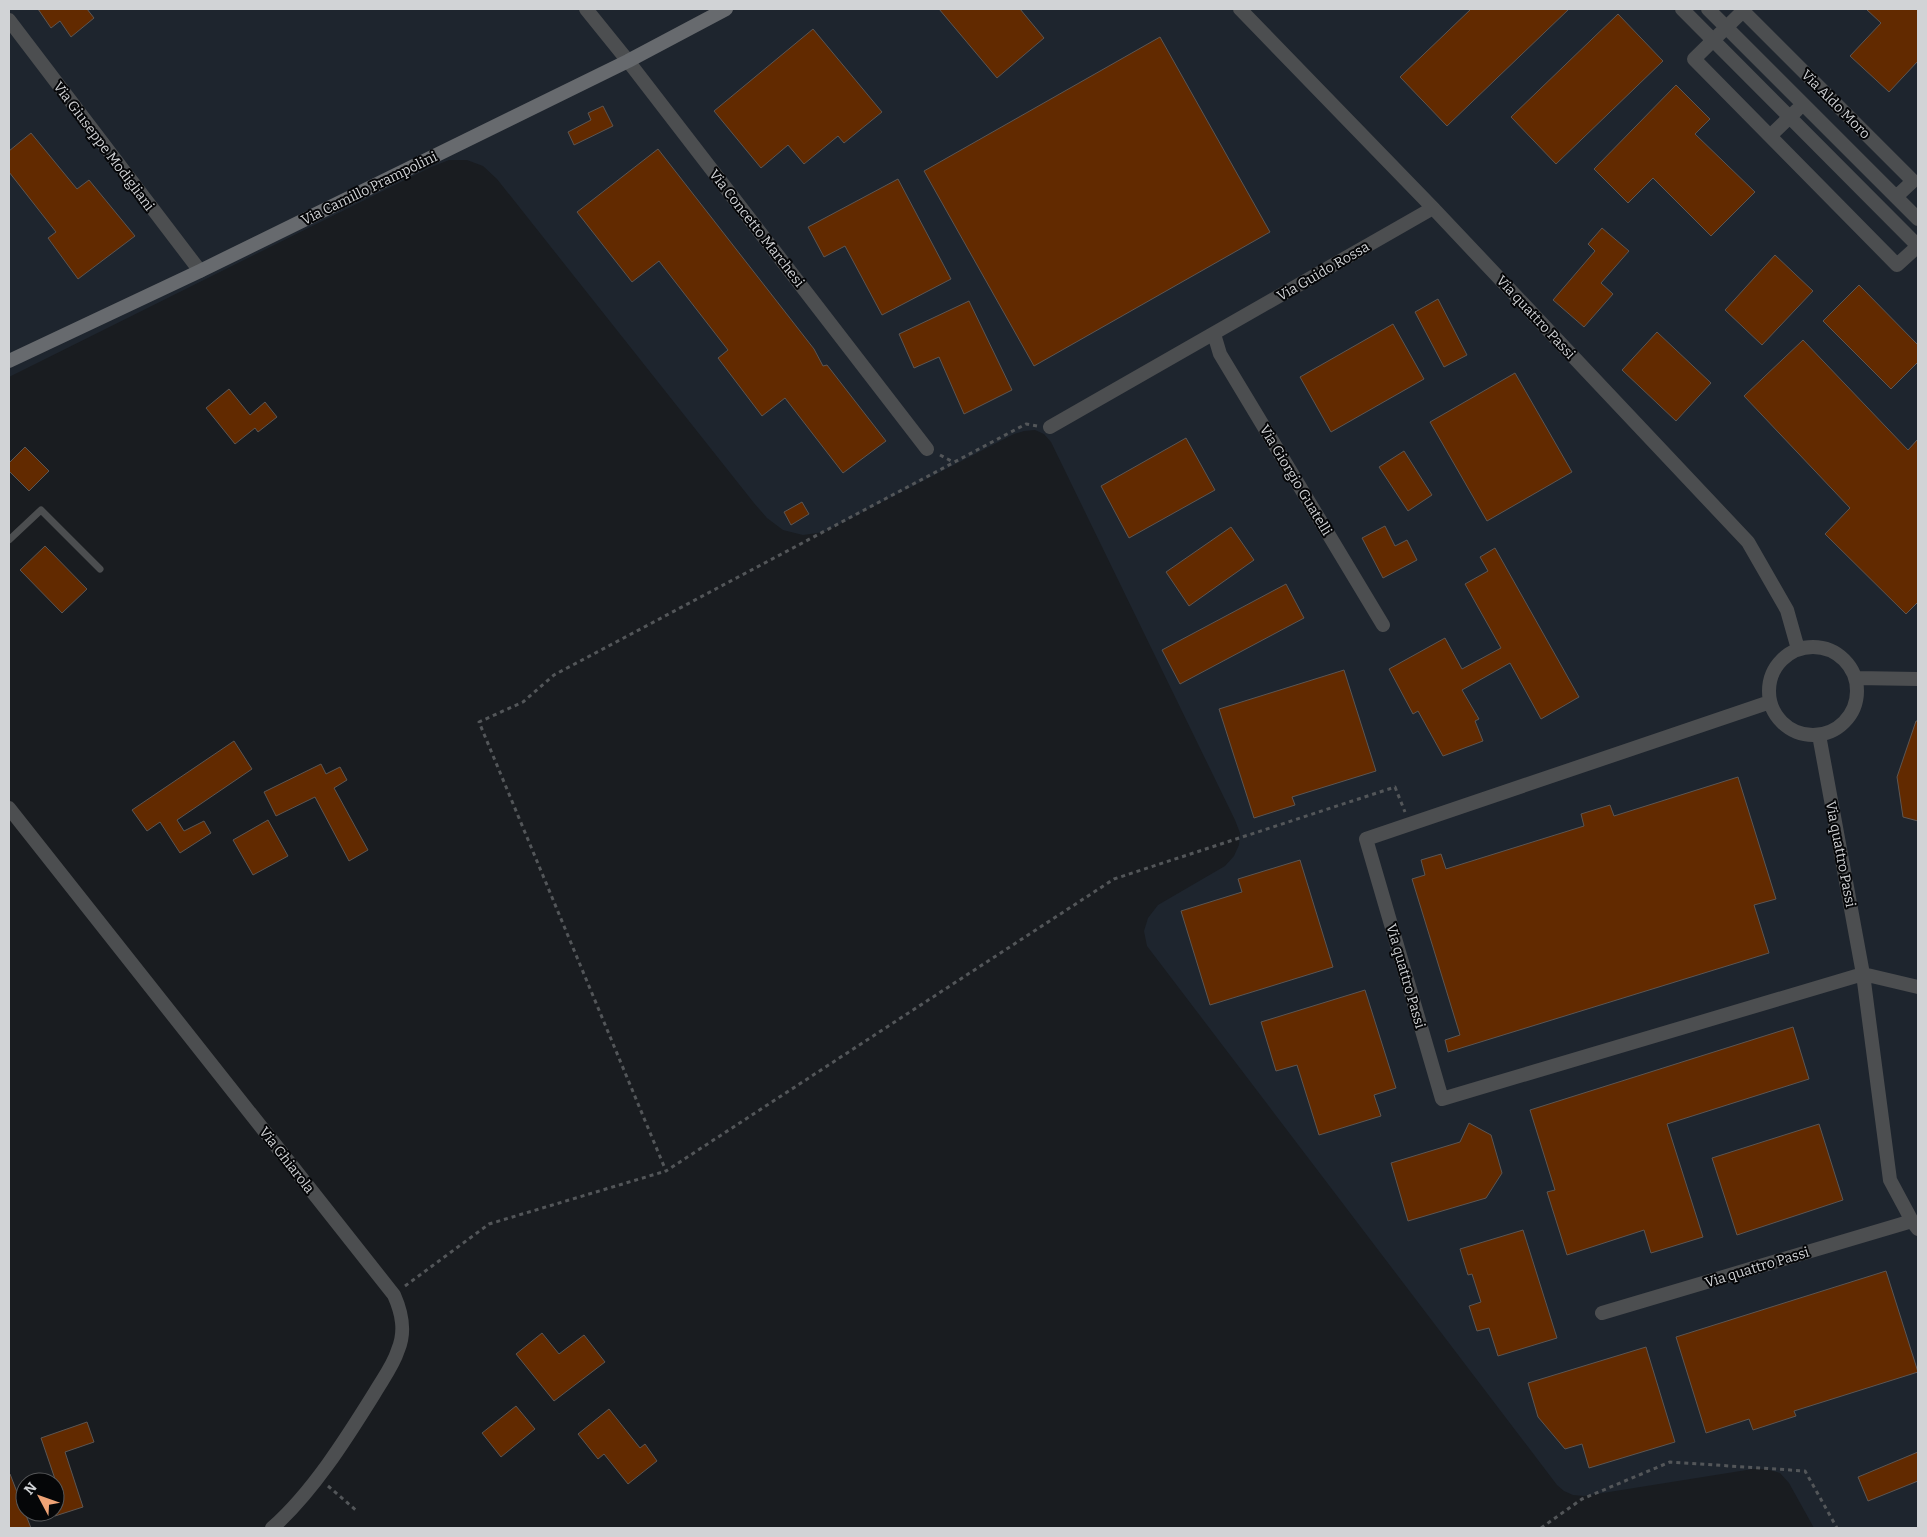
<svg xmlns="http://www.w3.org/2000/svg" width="1927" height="1537" font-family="Bitter,serif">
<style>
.built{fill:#1e252e}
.building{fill:#622a00;stroke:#5c5653}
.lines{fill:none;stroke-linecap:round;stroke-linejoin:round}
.path{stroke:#535659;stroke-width:3;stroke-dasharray:4 4;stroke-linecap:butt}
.service{stroke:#4c4e50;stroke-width:7}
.minor{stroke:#4c4e50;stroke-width:14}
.tertiary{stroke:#4c4e50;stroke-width:14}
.secondary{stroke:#676a6e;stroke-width:14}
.labels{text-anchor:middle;stroke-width:4;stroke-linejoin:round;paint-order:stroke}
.street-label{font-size:14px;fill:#d1d3d6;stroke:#050608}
</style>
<rect width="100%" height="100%" fill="#191c20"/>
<path class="built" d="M9,9H1918V1528H1814L1789,1483L1780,1473L1766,1469H1753L1584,1496L1573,1495L1564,1491L1557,1485L1147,946L1144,931L1148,918L1158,905L1225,866L1234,856L1239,845L1240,833L1235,820L1051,442L1044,434L1035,430L1024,431L1014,434L824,532L803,535L783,530L767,518L754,503L497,179L483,166L467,160H449L429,168L9,377Z"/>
<path class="building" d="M38,9H87L94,18L71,37L60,21L51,28Z
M939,9H1020L1044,38L997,78Z
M1471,9H1569L1447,126L1400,77Z
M1866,9H1918V61L1889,92L1850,56L1881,23Z
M1618,14L1663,61L1556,164L1511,117Z
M813,29L882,112L844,143L838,136L804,164L788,145L761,168L714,111Z
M1160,37L1270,232L1034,366L924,171Z
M1676,85L1710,119L1695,134L1755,192L1711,236L1653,178L1628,203L1594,169Z
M603,106L613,126L574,145L568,132L591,120L588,113Z
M31,133L77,189L89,180L135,236L78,279L48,238L56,232L9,172V151Z
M658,149L814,349L823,366L827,365L886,441L843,473L785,398L762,416L718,358L728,350L659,261L632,282L577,212Z
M898,179L951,279L882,315L845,246L824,257L808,227Z
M1602,228L1629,251L1601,283L1613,294L1584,327L1553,300L1595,251L1588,244Z
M1775,255L1813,291L1762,345L1725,310Z
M1859,285L1918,345V362L1891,389L1823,321Z
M1438,299L1467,355L1444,367L1415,312Z
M969,301L1012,390L964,414L939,357L914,368L899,334Z
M1393,324L1424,379L1331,432L1300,377Z
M1657,332L1711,383L1676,421L1622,370Z
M1803,340L1908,450L1918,439V602L1906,614L1825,534L1850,508L1744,396Z
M1515,373L1572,472L1487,521L1430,422Z
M229,389L250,415L265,402L277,417L258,432L255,428L235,444L206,408Z
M1186,438L1215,490L1129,538L1101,486Z
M25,447L49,471L29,491L9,471V463Z
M1404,451L1432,495L1408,511L1379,467Z
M802,502L809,514L791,525L784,512Z
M1385,526L1395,546L1407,540L1417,560L1383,578L1362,538Z
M1231,527L1254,560L1189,606L1166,572Z
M45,546L87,589L62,613L20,570Z
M1495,548L1579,697L1541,719L1510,663L1462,690L1479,719L1475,721L1483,741L1443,756L1418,711L1413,714L1389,669L1445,638L1462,669L1501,648L1465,584L1488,571L1480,557Z
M1286,584L1304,618L1180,684L1162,650Z
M1344,670L1376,771L1292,797L1295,805L1254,818L1219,709Z
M1916,721H1918V821L1903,817L1897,777Z
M234,741L252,769L177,820L184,831L204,821L211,833L180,853L160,822L147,831L132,810Z
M321,764L326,774L340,767L347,780L334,788L368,850L349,861L315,797L276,816L264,792Z
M1738,777L1776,899L1754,905L1769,953L1448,1052L1445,1040L1460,1035L1412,879L1425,875L1421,860L1441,854L1446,869L1584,826L1581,814L1610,805L1614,816Z
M268,820L288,856L253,875L233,840Z
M1300,860L1333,967L1210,1005L1181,911L1242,892L1238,879Z
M1365,990L1396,1088L1374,1095L1381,1116L1319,1135L1297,1065L1276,1071L1261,1022Z
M1793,1027L1809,1079L1667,1124L1703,1237L1651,1253L1644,1230L1567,1255L1547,1192L1555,1190L1530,1110Z
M1469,1123L1491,1135L1502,1173L1486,1198L1408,1221L1391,1163L1460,1142Z
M1819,1124L1843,1200L1737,1235L1712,1158Z
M1523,1230L1557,1338L1498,1356L1489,1328L1477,1331L1469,1306L1481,1302L1472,1274L1468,1275L1460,1249Z
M1886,1271L1918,1372L1794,1411L1796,1416L1753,1430L1749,1419L1706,1433L1676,1337Z
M542,1333L559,1354L584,1335L605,1362L554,1401L516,1354Z
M1646,1347L1675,1442L1589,1468L1582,1444L1565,1449L1538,1417L1528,1383Z
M516,1406L535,1429L501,1457L482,1433Z
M609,1409L640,1448L645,1444L657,1461L628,1484L604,1454L598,1459L578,1434Z
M87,1422L94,1442L65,1452L83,1507L55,1516V1479L41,1438Z
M1918,1452V1481L1868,1501L1858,1477Z
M9,1474H10L31,1528H9Z"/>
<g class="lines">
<path class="path" d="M1037,426L1026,424L554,675L523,702L479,722L666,1171L1114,879L1395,787L1405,812
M940,455L953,462
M405,1286L489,1224L666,1171
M328,1486L358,1512
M1541,1528L1582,1499L1670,1462L1805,1471L1837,1528"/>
<path class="service" d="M9,540L41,510L100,569"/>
<path class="minor" d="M586,9L628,61L927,449
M1240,9L1433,208L1748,542L1787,610L1798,649
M1682,9L1918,246
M1708,9L1918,219
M1741,9L1913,181L1896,197
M1743,11L1694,59L1897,265L1918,246
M9,20L200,271
M1770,136L1797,110
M1214,334L1220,354L1383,625
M1050,427L1433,208
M1769 691a44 44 0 1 1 88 0a44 44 0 1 1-88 0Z
M1856,678L1918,679
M1770,702L1366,839L1442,1099L1863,974L1918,987
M1819,735L1863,974L1890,1180L1912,1221L1918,1229
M1602,1313L1912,1221"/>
<path class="tertiary" d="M9,808L394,1295C402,1313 406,1331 398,1350C393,1366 382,1380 374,1394C346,1439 312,1493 272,1528"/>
<path class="secondary" d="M9,361L200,271L628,61L726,9"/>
</g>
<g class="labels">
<g class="street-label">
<text transform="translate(1836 104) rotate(45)" y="5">Via Aldo Moro</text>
<text transform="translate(104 146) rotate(53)" y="5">Via Giuseppe Modigliani</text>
<text transform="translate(369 188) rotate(-26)" y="5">Via Camillo Prampolini</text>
<text transform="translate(757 228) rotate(52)" y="5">Via Concetto Marchesi</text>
<text transform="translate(1323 271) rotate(-30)" y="5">Via Guido Rossa</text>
<text transform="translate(1536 317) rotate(47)" y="5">Via quattro Passi</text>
<text transform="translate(1296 480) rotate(59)" y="5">Via Giorgio Guatelli</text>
<text transform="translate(1841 854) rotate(79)" y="5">Via quattro Passi</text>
<text transform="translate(1406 976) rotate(74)" y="5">Via quattro Passi</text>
<text transform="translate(287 1160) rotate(52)" y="5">Via Ghiarola</text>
<text transform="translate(1757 1267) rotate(-17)" y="5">Via quattro Passi</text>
</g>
</g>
<rect width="1927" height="1537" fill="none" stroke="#d1d3d6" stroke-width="20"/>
<g transform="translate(40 1497) rotate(311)"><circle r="24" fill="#050608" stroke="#57585a"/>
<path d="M0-4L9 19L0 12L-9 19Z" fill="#efa376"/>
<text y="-8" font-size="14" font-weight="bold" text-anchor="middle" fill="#d1d3d6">N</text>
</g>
</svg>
